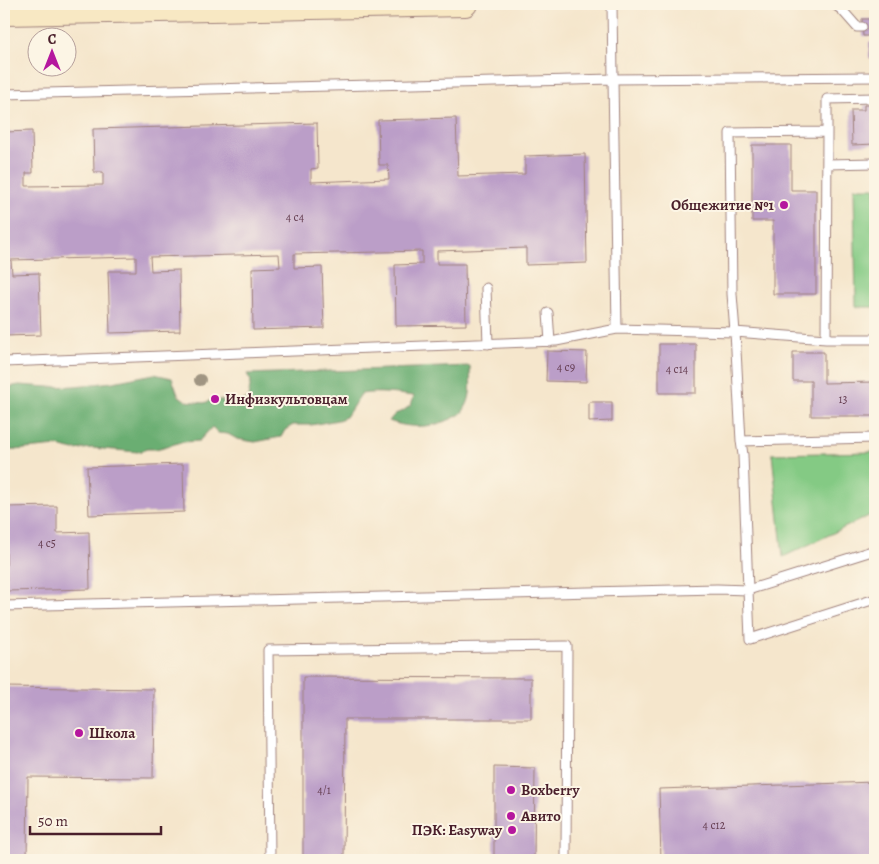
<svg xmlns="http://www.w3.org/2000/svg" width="879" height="864" font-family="Alegreya,serif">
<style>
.green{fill:#84ca84;stroke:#677458}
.forest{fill:#6bae72;stroke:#5a664e}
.building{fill:#bb9ec8}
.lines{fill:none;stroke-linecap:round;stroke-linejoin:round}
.service-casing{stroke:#a0827c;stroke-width:11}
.secondary-casing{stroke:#a0827c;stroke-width:26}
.service{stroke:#fff;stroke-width:9}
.secondary{stroke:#f8e8c3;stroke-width:24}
.tree{fill:#a09582}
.poi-dot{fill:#b5179e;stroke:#fcf5e5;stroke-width:2}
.labels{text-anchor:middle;stroke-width:4;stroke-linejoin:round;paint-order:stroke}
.number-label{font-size:12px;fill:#663f52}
.poi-label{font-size:15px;font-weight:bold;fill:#4a1f2b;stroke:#fcf5e5;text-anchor:start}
</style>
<rect width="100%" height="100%" fill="#fcf5e5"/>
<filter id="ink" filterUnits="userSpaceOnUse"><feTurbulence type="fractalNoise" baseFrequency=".02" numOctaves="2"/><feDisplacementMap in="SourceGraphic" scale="10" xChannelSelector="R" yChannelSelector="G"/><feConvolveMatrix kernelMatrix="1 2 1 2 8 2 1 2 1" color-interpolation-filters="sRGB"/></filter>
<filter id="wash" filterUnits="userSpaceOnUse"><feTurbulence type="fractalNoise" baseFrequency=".0096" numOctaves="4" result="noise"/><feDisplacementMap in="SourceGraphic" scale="20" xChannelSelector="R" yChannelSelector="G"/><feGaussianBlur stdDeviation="1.12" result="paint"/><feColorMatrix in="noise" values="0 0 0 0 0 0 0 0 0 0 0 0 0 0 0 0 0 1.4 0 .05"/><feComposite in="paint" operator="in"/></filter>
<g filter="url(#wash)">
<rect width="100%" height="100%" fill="#f5e6cc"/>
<path class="green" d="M854,188H875V307H856Z
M875,452V513L783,557L772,454Z"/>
<path class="forest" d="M470,366C470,379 473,396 465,408C462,414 459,415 453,418C433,428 410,429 389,421L395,414L403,411L411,405L414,396C396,394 379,391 361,394L346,417L338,420L311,425H293L285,430L281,437L255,442L237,439L228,434L218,433L212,427L199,441L182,442L156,449H147L138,452L92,448L74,450L57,446L4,451V388L19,385L49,387L74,386L113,382L154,374L172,378L178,395L186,401L204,403L212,400H221L240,402L248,398L251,381L247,374Z"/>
<g id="blocks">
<path class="building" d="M862,19H875V36H863Z
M869,42H875V58H869Z
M864,105H875V144L852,145L851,110H864Z
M456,118L458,176L525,174V156L585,154L587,263L526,265V248L437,251V264H465L466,325L396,326L395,265L422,264V251L294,254V268L322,267L324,328L253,330L252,268L280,267L279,254L150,257L151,271L179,270L180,331L110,333L108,271H136V257L11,260L12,274L39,273L41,335L4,336V132L32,131L33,173H26V186L103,185V172H94L93,129L317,123L318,168L311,169V182L389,179L388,165H379L378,120Z
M752,145H791V190H816V294H773V221H752Z
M659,344H696V393H659Z
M547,351L587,352L586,382L546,381Z
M793,352H824V383L875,382V416H811V381H793Z
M589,402H612V421L589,422Z
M183,464L184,512L89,515L87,467Z
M57,506V533L89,532L90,589L7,591L5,507Z
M303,677L531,678V719H345L344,860H303Z
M4,687L154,689L153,778L28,777L27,860H4Z
M494,767L535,768L534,860H494Z
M875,782V860H661L659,789Z"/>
</g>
</g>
<g filter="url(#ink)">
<use href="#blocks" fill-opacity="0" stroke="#a0827c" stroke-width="1"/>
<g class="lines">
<g class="service-casing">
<path id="service" d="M612,4L613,79L875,77
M834,4L842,10L857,27H862
M4,94L613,79L617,329L735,332L741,441L743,455L748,590L875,550
M827,132V99L875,98
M827,164L875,163
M486,288L488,344
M548,313L550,342
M826,339L827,132L730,133L732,294L735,332L826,339H875
M4,362L556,341L617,329
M741,441L875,438
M4,606L717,589L748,590L750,639L875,599
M270,860L268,650L567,646L566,860"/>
</g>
<g class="secondary-casing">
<path id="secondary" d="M4,13L465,4"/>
</g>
<use href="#service" class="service"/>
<use href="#secondary" class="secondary"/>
</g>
<circle class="tree" cx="200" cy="380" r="6"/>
</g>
<g class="poi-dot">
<circle cx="784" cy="205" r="5"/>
<circle cx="215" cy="399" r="5"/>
<circle cx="79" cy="733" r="5"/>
<circle cx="511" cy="790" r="5"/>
<circle cx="511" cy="816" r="5"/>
<circle cx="512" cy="830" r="5"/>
</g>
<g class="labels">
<g class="number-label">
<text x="295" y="221">4 с4</text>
<text x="566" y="371">4 c9</text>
<text x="677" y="373">4 c14</text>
<text x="843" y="403">13</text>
<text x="47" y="547">4 c5</text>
<text x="324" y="794">4/1</text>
<text x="714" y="829">4 с12</text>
</g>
<g class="poi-label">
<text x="774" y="210" text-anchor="end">Общежитие №1</text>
<text x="225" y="404">Инфизкультовцам</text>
<text x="89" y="738">Школа</text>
<text x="521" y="795">Boxberry</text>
<text x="521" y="821">Авито</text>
<text x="502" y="835" text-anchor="end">ПЭК: Easyway</text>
</g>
</g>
<rect width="879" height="864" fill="none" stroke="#fcf5e5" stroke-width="20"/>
<g transform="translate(52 52)"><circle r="24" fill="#fcf5e5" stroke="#b59f9b"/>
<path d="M0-4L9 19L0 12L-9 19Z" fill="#b5179e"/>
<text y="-8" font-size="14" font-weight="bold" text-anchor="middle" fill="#4a1f2b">С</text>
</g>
<path d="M30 826v8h131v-8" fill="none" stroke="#4a1f2b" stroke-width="2.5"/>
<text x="38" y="826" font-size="15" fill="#4a1f2b" stroke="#fcf5e5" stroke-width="4" paint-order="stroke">50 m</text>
</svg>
